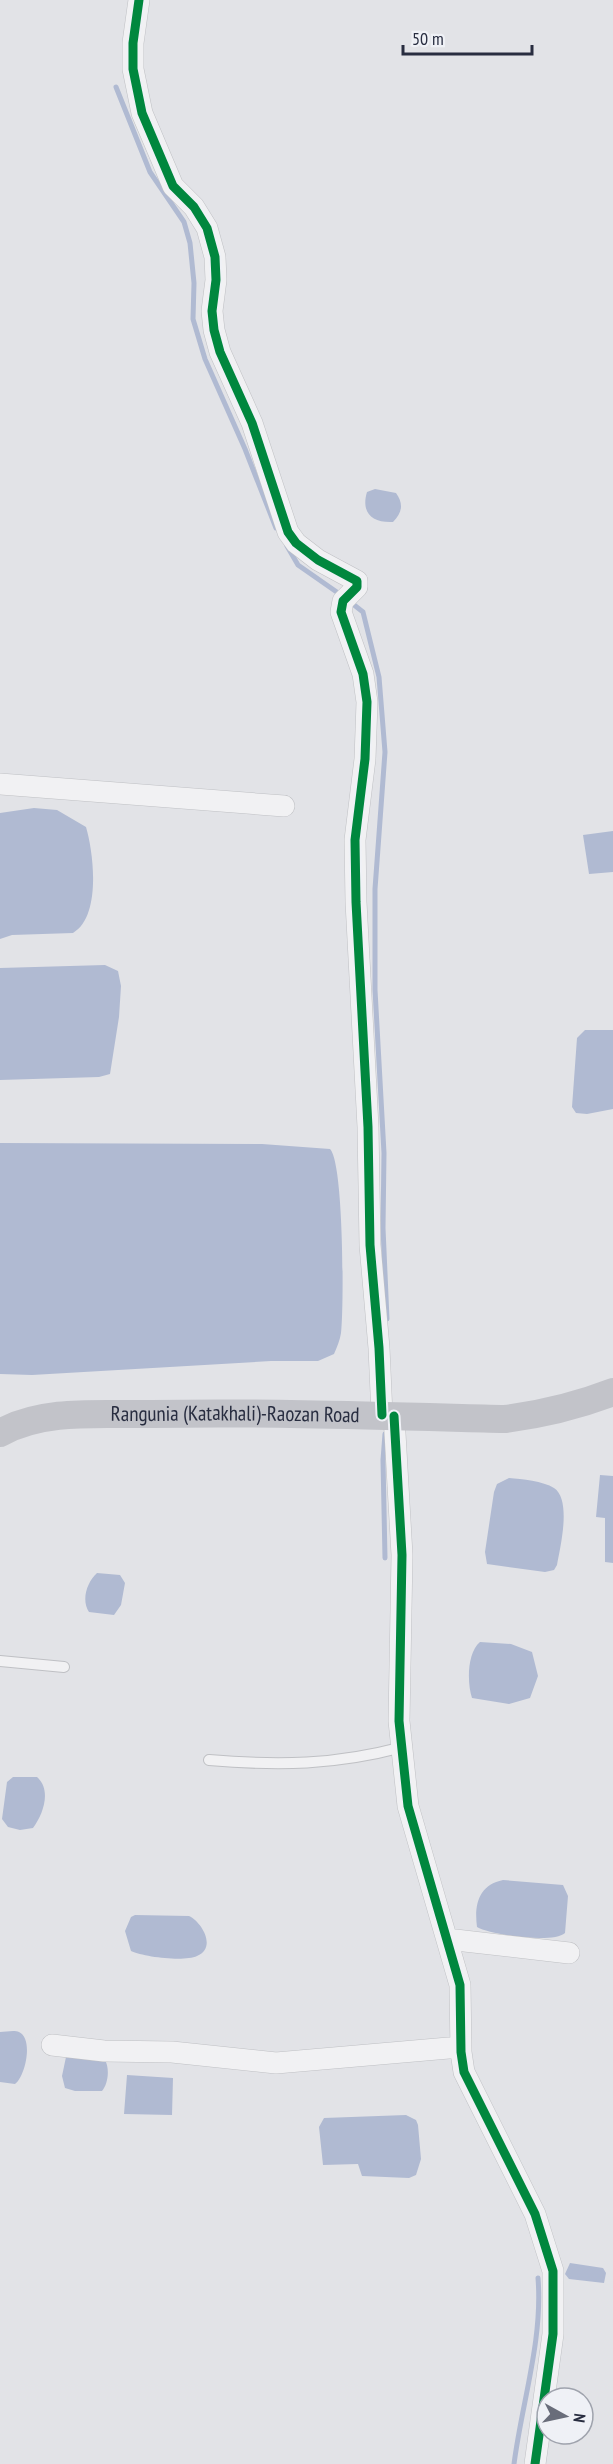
<svg xmlns="http://www.w3.org/2000/svg" width="613" height="2464" font-family="'PT Sans Narrow',sans-serif">
<style>
.water{fill:#b0bad2}
.lines{fill:none;stroke-linecap:round;stroke-linejoin:round}
.stream{stroke:#b0bad2;stroke-width:5}
.service-casing{stroke:#bfc0c4;stroke-width:12}
.minor-casing{stroke:#bfc0c4;stroke-width:22}
.service{stroke:#f1f1f3;stroke-width:10}
.minor{stroke:#f1f1f3;stroke-width:21}
.secondary{stroke:#c2c3c9;stroke-width:28}
.cycleway-casing{stroke:#eff1f6;stroke-width:13}
.cycleway{stroke:#00873e;stroke-width:9}
.labels{text-anchor:middle;stroke-width:4.5;stroke-linejoin:round;paint-order:stroke}
.street-label{font-size:21px;fill:#282d40;stroke:#eff1f6}
</style>
<rect width="100%" height="100%" fill="#e2e3e7"/>
<path class="water" d="M375,489L396,493C404,504 402,513 393,522C371,523 361,512 367,492Z
M34,808L57,810L86,827C94,854 101,917 73,933L12,935L0,939V813Z
M613,831V872L589,874L583,835Z
M105,965L118,971L121,986L119,1017L110,1074L99,1077L0,1080V968Z
M585,1030H613V1109L587,1114L576,1113L572,1107L577,1038Z
M0,1143L262,1144L330,1149C344,1163 344,1307 341,1333C340,1340 337,1347 334,1354L318,1361H271L32,1375L0,1374Z
M600,1475L613,1476V1563L605,1562V1518L596,1517Z
M509,1478C522,1479 543,1481 554,1488C572,1500 560,1548 557,1565L554,1570L545,1572L487,1564L485,1552L494,1492L497,1484Z
M97,1573L120,1575L125,1583L121,1605L114,1615L89,1612C81,1600 87,1582 97,1573Z
M480,1642L511,1644L532,1652L538,1676L530,1698L509,1704L472,1698C467,1683 467,1653 480,1642Z
M13,1777H37C52,1790 43,1815 33,1828L20,1830L8,1827L2,1819L7,1782Z
M503,1880L563,1885L568,1896L565,1933C553,1944 491,1935 477,1927C474,1904 479,1885 503,1880Z
M135,1915L189,1916C202,1922 217,1948 197,1956C184,1962 144,1957 131,1951L125,1931L131,1917Z
M0,2032C6,2032 14,2030 19,2032C34,2039 25,2077 15,2084L0,2082Z
M66,2057L105,2060C110,2069 108,2084 102,2091H75L65,2088L62,2076Z
M127,2075L173,2078L172,2115L124,2114Z
M406,2115L416,2120L418,2125L421,2159L416,2175L409,2178L362,2176L358,2164L323,2165L319,2127L324,2118Z
M570,2263L603,2268L606,2273L604,2283L569,2279L565,2274Z"/>
<g class="lines">
<path class="stream" d="M116,87L150,172L184,222L190,243L194,283L193,319L205,359L245,449L276,528
M287,546L298,565L341,595
M349,601L363,612L379,677L385,752L375,889V990L384,1153L383,1228L387,1319
M385,1558L383,1460L385,1434
M514,2464C522,2402 543,2340 538,2278"/>
<g class="service-casing">
<path id="service" d="M0,1661L64,1667
M209,1760C279,1766 335,1765 403,1747"/>
</g>
<g class="minor-casing">
<path id="minor" d="M139,0L133,43V69L142,113L173,186L194,207L207,228L215,257L216,280L212,311L214,330L220,352L252,423L288,532L296,543L318,560L357,581V587L343,601L341,612L363,674L367,702L365,759L355,840L356,902L368,1127L370,1245L379,1348L382,1415
M0,784L284,806
M394,1416L402,1555L399,1721L408,1806L460,1985L461,2052L464,2072L535,2214L553,2271V2334L535,2464
M447,1939L569,1953
M52,2045L104,2051L172,2052L276,2063L460,2047"/>
</g>
<use href="#service" class="service"/>
<use href="#minor" class="minor"/>
<path class="secondary" id="s1" d="M0,1433C44,1408 103,1415 152,1414C270,1412 387,1416 505,1419C543,1414 577,1406 613,1392"/>
<g class="cycleway-casing">
<path id="cycleway" d="M139,0L133,43V69L142,113L173,186L194,207L207,228L215,257L216,280L212,311L214,330L220,352L252,423L288,532L296,543L318,560L357,581V587L343,601L341,612L363,674L367,702L365,759L355,840L356,902L368,1127L370,1245L379,1348L382,1415
M394,1416L402,1555L399,1721L408,1806L460,1985L461,2052L464,2072L535,2214L553,2271V2334L535,2464"/>
</g>
<use href="#cycleway" class="cycleway"/>
</g>
<g class="labels">
<g class="street-label">
<text dy="7" stroke="none"><textPath href="#s1" startOffset="238">Rangunia (Katakhali)-Raozan Road</textPath></text>
</g>
</g>
<g transform="translate(565 2416) rotate(98)"><circle r="28" fill="#eff1f6" stroke="#9fa3ad" stroke-width="1.5"/>
<path d="M0-4.5L10 22L0 15L-10 22Z" fill="#696d7a"/>
<text y="-9" font-size="16" font-weight="bold" text-anchor="middle" fill="#282d40">N</text>
</g>
<path d="M403 45v9h129v-9" fill="none" stroke="#282d40" stroke-width="3"/>
<text x="412" y="45" font-size="18" fill="#282d40" stroke="#eff1f6" stroke-width="4.5" paint-order="stroke">50 m</text>
</svg>
